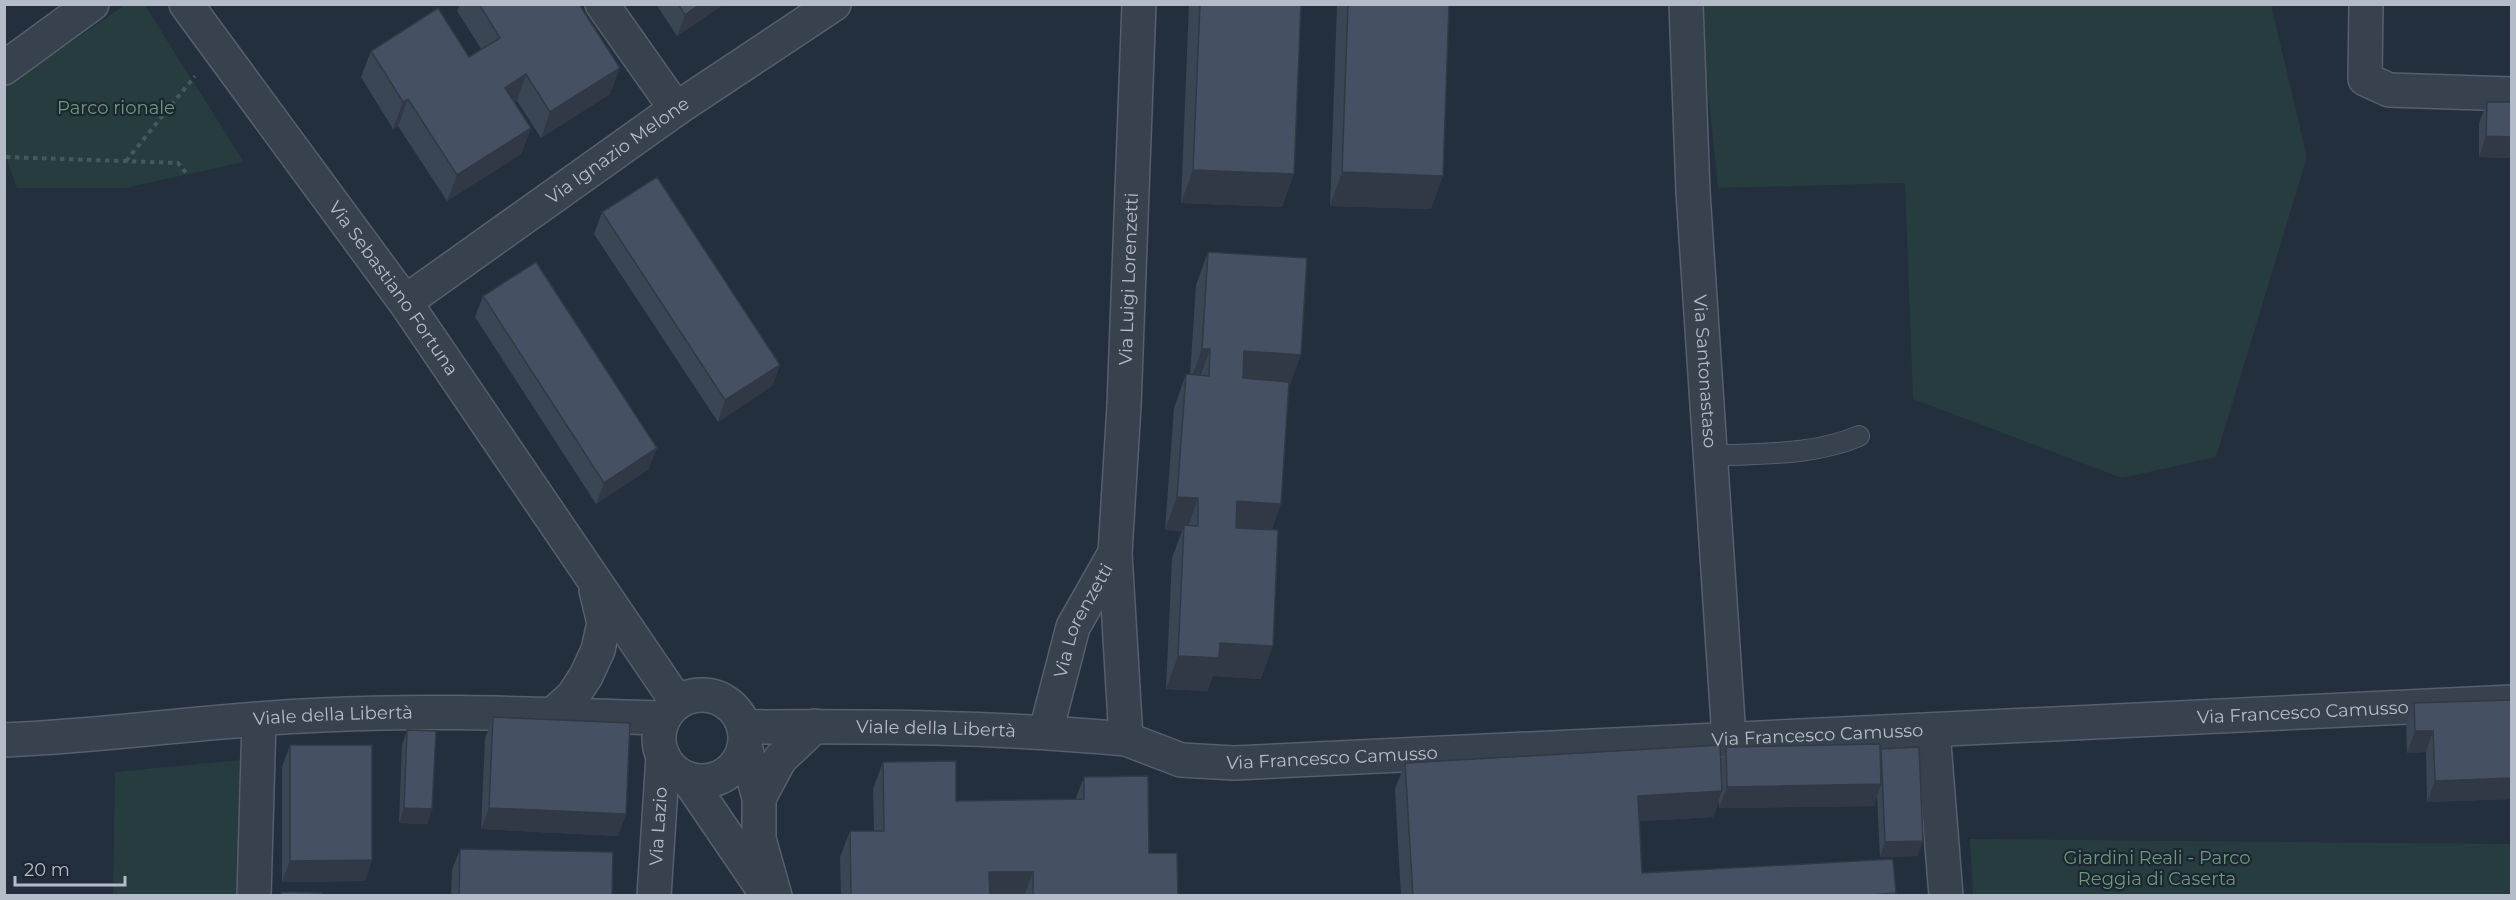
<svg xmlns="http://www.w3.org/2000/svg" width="2516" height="900" font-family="Montserrat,sans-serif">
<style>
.green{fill:#263c3f}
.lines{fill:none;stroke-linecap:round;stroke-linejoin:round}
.service-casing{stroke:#565f6c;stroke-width:22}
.minor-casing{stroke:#565f6c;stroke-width:36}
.tertiary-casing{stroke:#565f6c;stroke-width:36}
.path{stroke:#44595c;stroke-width:4;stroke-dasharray:4.5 4.5;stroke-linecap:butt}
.service{stroke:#38414e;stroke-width:20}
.minor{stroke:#38414e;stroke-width:33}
.tertiary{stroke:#38414e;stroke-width:33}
.wall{fill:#3b4654}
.shaded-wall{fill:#303945}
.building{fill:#455162;stroke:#303945;stroke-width:1.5}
.labels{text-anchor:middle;stroke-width:4.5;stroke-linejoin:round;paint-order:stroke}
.park-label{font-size:18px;fill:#6b9a76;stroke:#1d2633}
.street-label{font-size:18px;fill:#b4bcc9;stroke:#1d2633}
</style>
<rect width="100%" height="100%" fill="#242f3e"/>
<path class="green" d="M144,4L244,162L125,188H17L5,154V87L125,5Z
M1699,5H2271L2307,157L2216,457L2122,478L1913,399L1905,183L1718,188Z
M241,760L237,895L113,896L115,772Z
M1970,839L2511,844V895H1973Z"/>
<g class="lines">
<g class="service-casing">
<path id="service" d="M1709,456C1758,453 1813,456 1859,436"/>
</g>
<g class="minor-casing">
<g id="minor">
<path id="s1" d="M186,4L405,302L677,702"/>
<path d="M602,4L676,109"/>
<path id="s2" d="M1686,4L1693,192L1729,738"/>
<path d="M2366,4L2365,79L2389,90L2512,94"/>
<path d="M4,68L92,4"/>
<path id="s3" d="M405,302L676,109L834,4"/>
<path d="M552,715L573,696L586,676L598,650L604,623L596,590"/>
<path d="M1933,731L1946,896"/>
<path id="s4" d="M1126,739L1181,760L1234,763C1660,741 2086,724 2512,702"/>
<path d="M745,746L759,798V839L775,896"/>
<path d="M688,779L763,889"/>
<path d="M759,798L780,759L815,726"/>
<path d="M254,896L259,720"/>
<path id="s5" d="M654,896L663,756"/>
</g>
</g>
<g class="tertiary-casing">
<g id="tertiary">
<circle cx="702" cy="738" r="43"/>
<path id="s6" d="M744,727C872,726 999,727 1126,739L1115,553L1124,406L1139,4"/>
<path id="s7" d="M1046,731L1073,627L1115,553"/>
<path id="s8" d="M4,740C111,736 216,719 322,715C436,709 550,715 664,718"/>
</g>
</g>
<path class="path" d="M6,157L178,163L187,174
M126,161L195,76"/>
<use href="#service" class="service"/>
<use href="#minor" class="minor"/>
<use href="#tertiary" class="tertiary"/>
</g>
<path class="wall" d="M460,4H579L610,94L541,138L517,101L514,102L531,128L521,154L447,201L398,126L393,129L361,77L371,51L469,57L482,50L457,11Z
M656,4H724L677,36Z
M1189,4H1301L1282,207L1181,203Z
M1337,4H1449L1431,209L1330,206Z
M2487,102H2511V158L2479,157V123Z
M602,212L780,365L772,386L718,422L594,234Z
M1208,252L1289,388L1272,529L1261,679L1213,676L1207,691L1166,689L1172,558L1182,531L1165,530L1174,408L1186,374L1190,375L1196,285Z
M483,296L649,469L596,504L475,317Z
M2511,700V799L2427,802L2426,752L2407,753L2406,724L2414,703Z
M493,717L626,814L618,836L481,829L485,738Z
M407,730L432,809L427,824L399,823L402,745Z
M290,745L372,860L365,881L282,882V767Z
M1726,747L1881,751V749L1923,841L1917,856L1880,857L1877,796L1874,806L1719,808V801L1713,817L1639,821L1642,873L1895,896H1401L1395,789L1405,763L1721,760Z
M883,762L956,801L1075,800L1084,777L1149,853L1178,896H841L840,857L850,831H874L873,789Z
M460,849L612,896H451L452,870Z"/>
<path class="shaded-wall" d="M700,4H724L677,36L685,15Z
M620,68L610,94L541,138L550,112Z
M526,74L517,101L495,114L505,88Z
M408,99L398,126L393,129L403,102Z
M531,128L521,154L447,201L457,175Z
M2486,136L2511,137V158L2479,157Z
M1193,170L1294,174L1282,207L1181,203Z
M1342,172L1443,176L1431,209L1330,206Z
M1202,349H1210L1198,383L1190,382Z
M1244,351L1301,355L1289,388L1232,384Z
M780,365L772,386L718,422L725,400Z
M657,448L649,469L596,504L604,483Z
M1177,497L1198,498L1186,532L1184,525L1182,531L1165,530Z
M1237,501L1281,504L1269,538L1225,535Z
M1220,643L1273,646L1261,679L1213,676L1207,691L1166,689L1178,656Z
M2415,731H2433L2426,752L2407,753Z
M2511,778V799L2427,802L2435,781Z
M1881,784L1874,806L1719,808L1727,787Z
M1722,791L1713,817L1628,822L1638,796Z
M404,808L432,809L427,824L399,823Z
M489,808L626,814L618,836L481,829Z
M1923,841L1917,856L1880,857L1885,842Z
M372,860L365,881L282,882L290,861Z
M989,872H1033L1024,896H981Z
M1896,893L1895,896H1858Z"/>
<path class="building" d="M479,4H579L620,68L550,112L526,74L505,88L531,128L457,175L408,99L403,102L371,51L438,8L469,57L500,38Z
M678,4H700L685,15Z
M1200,4H1301L1294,174L1193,170Z
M1348,4H1449L1443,176L1342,172Z
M2487,102H2511V137L2486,136Z
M657,177L780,365L725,400L602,212Z
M1208,252L1307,258L1301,355L1244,351L1243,378L1289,382L1281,504L1237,501L1236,528L1278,530L1273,646L1220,643L1219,658L1178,656L1184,525L1198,526V498L1177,497L1186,374L1209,376L1210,349H1202Z
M536,262L657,448L604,483L483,296Z
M2511,700V778L2435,781L2433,731H2415L2414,703Z
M493,717L630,723L626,814L489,808Z
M407,730L436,731L432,809L404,808Z
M1880,744L1881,784L1727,787L1726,747Z
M290,745H372V860L290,861Z
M1720,745L1722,791L1638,796L1642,873L1893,859L1896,893L1858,896H1413L1405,763Z
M1919,747L1923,841L1885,842L1881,749Z
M956,761V801L1084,799V777L1148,776L1149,853H1177L1178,896H1033V872H989L990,896H851L850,831H884L883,762Z
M460,849L613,852L612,896H459Z
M281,892L322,893V896H281Z"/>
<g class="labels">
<g class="park-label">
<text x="116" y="114">Parco rionale</text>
<text x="2157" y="864">Giardini Reali - Parco<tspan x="2157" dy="21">Reggia di Caserta</tspan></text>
</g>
<g class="street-label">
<text dy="6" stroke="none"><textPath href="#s3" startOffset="261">Via Ignazio Melone</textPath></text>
<text dy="6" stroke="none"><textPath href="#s6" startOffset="843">Via Luigi Lorenzetti</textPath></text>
<text dy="6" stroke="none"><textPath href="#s1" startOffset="352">Via Sebastiano Fortuna</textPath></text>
<text dy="6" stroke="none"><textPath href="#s2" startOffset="368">Via Santonastaso</textPath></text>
<text dy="6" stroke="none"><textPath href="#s7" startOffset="117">Via Lorenzetti</textPath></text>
<text dy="6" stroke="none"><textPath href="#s4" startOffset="1182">Via Francesco Camusso</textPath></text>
<text dy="6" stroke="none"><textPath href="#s8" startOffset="330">Viale della Libertà</textPath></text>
<text dy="6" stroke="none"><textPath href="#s6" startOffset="192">Viale della Libertà</textPath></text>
<text dy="6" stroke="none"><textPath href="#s4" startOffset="696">Via Francesco Camusso</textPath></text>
<text dy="6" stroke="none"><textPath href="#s4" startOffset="210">Via Francesco Camusso</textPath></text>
<text dy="6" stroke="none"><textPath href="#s5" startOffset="70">Via Lazio</textPath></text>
</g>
</g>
<rect width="2516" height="900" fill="none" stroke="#b4bcc9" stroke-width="12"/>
<path d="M15 876v9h110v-9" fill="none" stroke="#b4bcc9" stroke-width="3"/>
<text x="24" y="876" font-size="18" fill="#b4bcc9" stroke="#1d2633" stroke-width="4.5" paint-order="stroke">20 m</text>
</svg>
